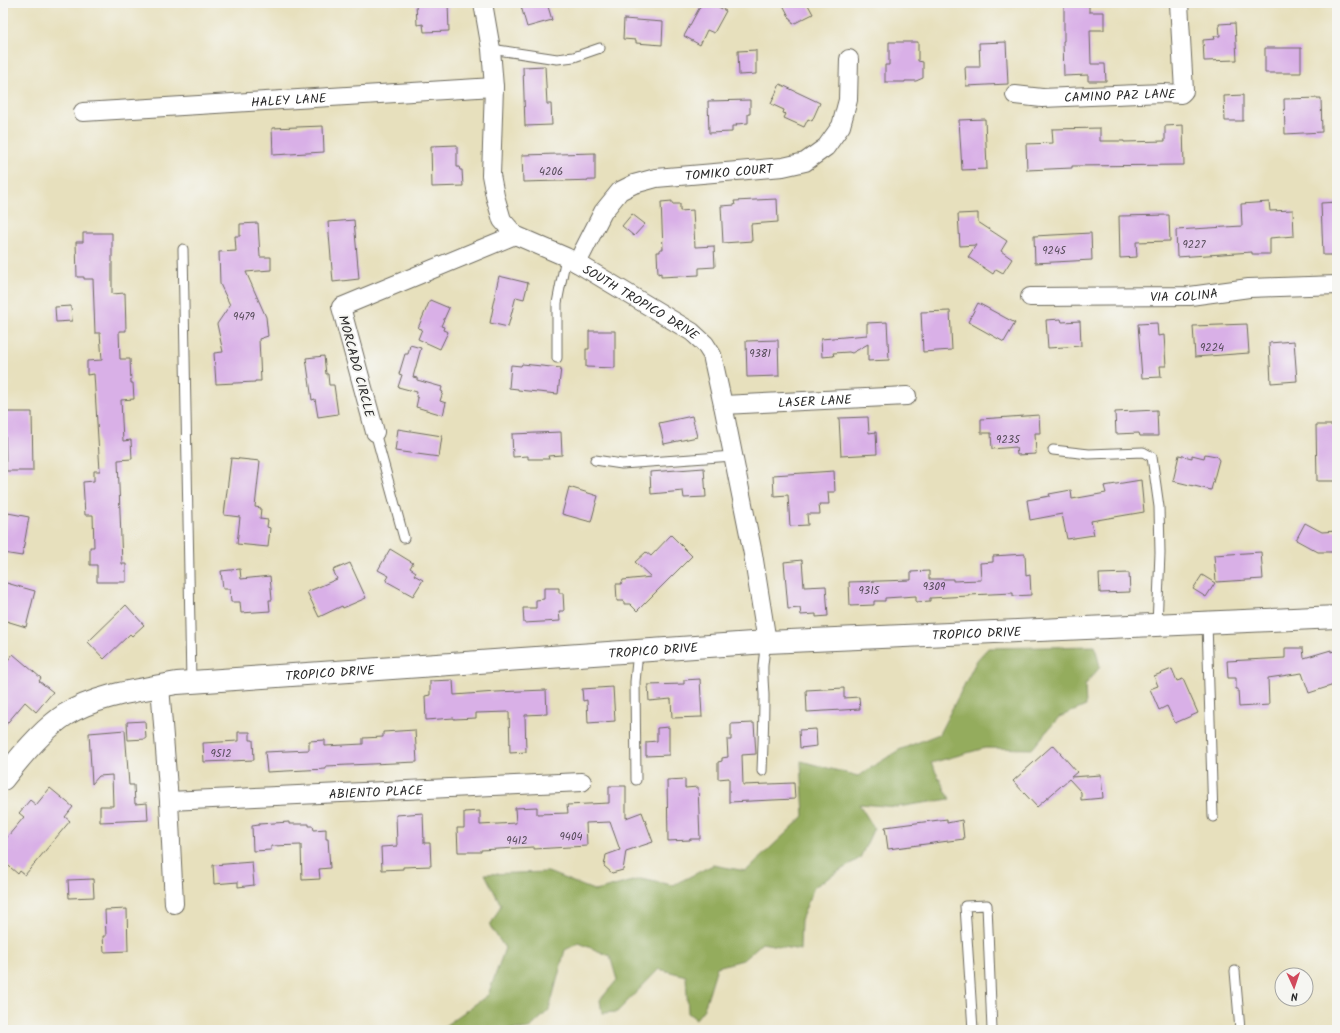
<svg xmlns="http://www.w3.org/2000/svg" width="1340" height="1033" font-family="Kalam,sans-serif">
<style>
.forest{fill:#94ac5d;stroke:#606c44}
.building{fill:#d9b0e7}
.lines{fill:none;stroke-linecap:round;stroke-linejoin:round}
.service-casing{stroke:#6d6a5e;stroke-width:11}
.minor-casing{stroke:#6d6a5e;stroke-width:20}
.tertiary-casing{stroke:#6d6a5e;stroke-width:24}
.service{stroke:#fff;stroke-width:9}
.minor{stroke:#fff;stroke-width:18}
.tertiary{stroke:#fff;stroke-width:22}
.labels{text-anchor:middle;stroke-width:4;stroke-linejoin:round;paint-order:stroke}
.number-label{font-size:11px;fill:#564c5a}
.street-label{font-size:13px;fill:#2b2b2b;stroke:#f6f6f2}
</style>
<rect width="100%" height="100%" fill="#f6f6f2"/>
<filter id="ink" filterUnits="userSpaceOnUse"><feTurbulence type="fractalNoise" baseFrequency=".025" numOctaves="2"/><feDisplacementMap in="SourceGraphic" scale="8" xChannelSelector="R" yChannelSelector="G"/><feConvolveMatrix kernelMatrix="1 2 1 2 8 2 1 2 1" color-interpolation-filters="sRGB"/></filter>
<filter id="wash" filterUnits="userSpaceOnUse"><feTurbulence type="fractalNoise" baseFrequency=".012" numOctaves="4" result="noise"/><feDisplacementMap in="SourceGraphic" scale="16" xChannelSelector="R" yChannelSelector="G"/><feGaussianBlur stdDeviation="0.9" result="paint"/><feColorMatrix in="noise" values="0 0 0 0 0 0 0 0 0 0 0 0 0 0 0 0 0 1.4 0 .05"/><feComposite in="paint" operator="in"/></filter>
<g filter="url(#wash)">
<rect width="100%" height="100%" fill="#e7e0bd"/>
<path class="forest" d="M1095,646L1100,667L1085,685L1086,706L1059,717L1032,749L985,748L931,763L950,799L897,807L859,804L874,828L860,858L814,887L801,920L800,950L762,943L743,960L717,967L704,1009L696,1019L688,1013L686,976L659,969L617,1012L602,1013L600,1000L617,980L610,956L579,943L565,950L549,1010L529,1029L439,1030L488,995L505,948L490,926L501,905L485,874L548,872L596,891L640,879L673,885L713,865L746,871L804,816L801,761L858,776L899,750L939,734L977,660L988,648Z"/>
<g id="blocks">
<path class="building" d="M416,3H448L449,31L424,32L423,24L417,25Z
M520,3H547L552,20L527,27Z
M702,3H711L726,11L714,33L707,30L700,45L684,36Z
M782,3H807L813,14L793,24Z
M1064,3H1089V12H1104V30H1090L1091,64H1105L1106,81H1088V75L1064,76L1063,41H1064Z
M624,19L663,22L662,45L636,43V40L623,39Z
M1235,23L1237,60L1204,61L1203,40L1215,39L1214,36H1220L1219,24Z
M889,42H918V61L923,62V78L916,81H905V82H885V65H889Z
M1006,42L1008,84L966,86L965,67H980L979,43Z
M1265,48H1301V73H1265Z
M756,50V74L739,75L738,51Z
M545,66L547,104H551L552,125L525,126L523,67Z
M780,84L820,103L812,121L808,119L804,127L784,118L786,114L783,113L784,110L771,104Z
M1243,95V121H1225L1224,96Z
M1321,98L1322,132L1285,134L1284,99Z
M750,100V114H748V123L736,124L737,126H732V132L709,133L708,101Z
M985,119L987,169L962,170L959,120Z
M1183,125L1184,165L1072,166V168L1027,170L1026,144L1053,143L1052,129L1100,128V141H1124V142L1165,141V126Z
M323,126L324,152L273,155L272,128Z
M457,145V167H459L460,170H462L463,186L432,187L431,146Z
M595,153V180L523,182L522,155Z
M777,199L778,222L751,224L752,241L723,243L721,206L735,205L734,201Z
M672,201V204H680V211L693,210L695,247L714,246L715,267L699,268V275L661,277V273L658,274L657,252H660V249H663L661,202Z
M1269,202L1270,211L1293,210L1294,236L1270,238V254H1252V252L1177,257L1176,230L1242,226L1241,204Z
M1337,202V255H1323L1321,203Z
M978,213V222L1007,241L1001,251L1012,259L1003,273L996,269L993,274L968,257L976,245L960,246L958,214Z
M632,214L645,224L634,236L622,226Z
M1169,215L1170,241L1136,242L1137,257L1120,258L1119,216Z
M354,220L359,279L333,282L328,222Z
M258,223L260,257H271V270L246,272L266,317L268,336L259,339L261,381H255V382L216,384L214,353L223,352L217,324L230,305L220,284L219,252L236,251L235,236H240V224Z
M83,233H112V294L125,293L126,331H119L120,359H130L131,383H133L134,399L121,400L123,441L131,440L132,459L118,460L122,564H126V582H97V565H90V547H94L93,515H85L83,482L94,481V471H100L94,374L87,375V361L102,360L100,333H95L93,279H84V277H77L76,242H83Z
M1091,233L1092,260L1035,263L1034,236Z
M499,276L528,283L524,299L516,297L515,300L508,327L490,323L493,308H492Z
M430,300L449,308L441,326L444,327L443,330L448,332L440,349L418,339L422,329L418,328Z
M978,303L1015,323L1004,342L968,322Z
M71,306L72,321L56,322L55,307Z
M950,311L952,350L923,352L921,312Z
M1061,319L1062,322L1080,321L1081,346L1048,348L1046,320Z
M887,322L889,360L868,361V344L852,353L849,352L833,353L834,356L822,357L821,339L867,335V323Z
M1157,323L1158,336L1164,335L1166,366H1160L1161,377L1142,378L1138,324Z
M1247,324L1249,353L1195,357L1193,326Z
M589,331H615V368L586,367V349H589Z
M778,340L779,376L747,377L746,341Z
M1294,341L1297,381L1271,383L1269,343Z
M410,345L421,348L413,377L417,378V380L442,387L441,391L443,392L440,401L446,403L443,415L416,407L418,398L416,397L417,392L398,387L402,375L399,374L405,354H408Z
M324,356L326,374H328L329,385H334L338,414L318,417L315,399L312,400L306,358Z
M522,364L561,368L558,394L518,390V389L509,388L511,365L521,366Z
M1157,410L1158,436H1140L1139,433L1116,434L1115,412Z
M5,412H32L33,471H6Z
M1039,415L1040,433H1035L1036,454L1017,455L1016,447L992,449L991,433H981V419Z
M692,416L697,437L664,444L659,423Z
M868,417L869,433L876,432L877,454L841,456L839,418Z
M1316,425H1337V481H1317Z
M398,429L442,436L439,457L395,451Z
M561,432L562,455L548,456L549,459H528V456L513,457L512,434Z
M1205,454L1216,456L1219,460L1211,490L1173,481L1179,455L1192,458V455L1204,458Z
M231,458L260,461L255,507L261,508L260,519L268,520L267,527L270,528L268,547L237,544L240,517L224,515Z
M704,468L706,497L684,498L683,491L651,494L650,472Z
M834,471L835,492H828L829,504H819L820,514H807L808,525L790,526L788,495L774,496L773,475Z
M1141,480L1144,512L1091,521L1094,535L1067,539L1062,514L1030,520L1027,500L1050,496L1049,494L1071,490L1072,499L1106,493L1104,486Z
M569,487L598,496L591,522L562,514Z
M8,513L29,517L22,556L3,553V541Z
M1305,523L1322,532L1337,531V552H1318L1296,540Z
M671,535L692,556L637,611L630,604H624V601H617L616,584H621L623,580L651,577L635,562L646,552L651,556Z
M390,549L413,563L410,568L416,572L414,575L423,580L413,596L386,581L389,576L378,570Z
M1261,552L1263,579L1216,582L1214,555Z
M1025,554L1026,576L1030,575L1031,595L1013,596V593L969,595V596L930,598V601L916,602V596L885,598V601H874V605L850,606L849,582L911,580V572L929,571V579H953V581L981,580L980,563L993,562V556Z
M802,560L804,587L826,586L828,616L816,617V614L801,615L800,608L788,609L784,562Z
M350,563L366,598L343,608L342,606L319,617L307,592L337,579L333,570Z
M240,569L241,579L270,576L272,600H269L270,611L241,613L240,602H231L230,589H223L221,571Z
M1129,573L1130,592L1100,593L1099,574Z
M1202,575L1215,583L1206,597L1193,589Z
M3,582L35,591L26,627L3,620Z
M544,588H559V593H563L564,611H559L560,621L524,623L523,608H536V600L544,599Z
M126,605L144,625L132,636L130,634L104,659L88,642Z
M1285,648H1303L1304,658L1331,650V652L1337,650V684L1309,693L1302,673L1268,678L1269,705L1239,707L1238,689H1236V678H1228L1227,661L1285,658Z
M13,654L41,678L39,681L53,692L36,712L25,702L3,728V666Z
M1172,669L1177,681L1183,679L1198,713L1175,723L1167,706L1159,710L1150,689L1158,686L1154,676Z
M700,679L702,717L672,718L671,699L649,701L648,685L684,684V680Z
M453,680L454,695L496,692L546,690L547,714L525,715L526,752L510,753L509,712L476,713V718L454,719V718L426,720L425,696L430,695V681Z
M613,687L615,721L588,723L587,700L583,701L582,689Z
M844,688V698L859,697L860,709L807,712L806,690Z
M145,721L146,739L128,740L127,722Z
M754,723L756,754L742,755L743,785L794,783L795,799L729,802V778L718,779V762L722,761V758L728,757L727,740H731V724Z
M669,727V755L646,756V742L657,741V728Z
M816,729L817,746L800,748L799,730Z
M125,730L129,785H134L135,804L147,803L148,820L100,822V806H113L112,775L99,776L92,784L89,733Z
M415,730L417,762L326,766V769L267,772L265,752L309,750V741L325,740V746L363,744V738L383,737V732Z
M238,732H250V740H253L254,760L204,762L203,743L238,741Z
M1053,745L1077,772L1071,777L1101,775L1103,798L1081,800V792L1069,779L1037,807L1013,781Z
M685,779V788L698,787L700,839H690V840L668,841L667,780Z
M609,786H626V818L642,812L653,842L626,851L623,870L612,873L604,866L606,855L620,850L610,822L586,823L587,846L534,849V847L481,850V852H458L457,828H464V812L480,811V825L516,823L515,808L537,807V814L568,813L567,805L609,803Z
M50,788L73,807L65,817L70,821L25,875L20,871L18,874L3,861V842L24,817L19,813L30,800L36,805Z
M423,813L424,843H430L431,866L403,867V869L382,870L381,847L397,846L396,815Z
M947,819V823L962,820L964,839L888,849L885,827Z
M289,822V824H309V826H313L314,830L326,829V839H328L330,868L319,869L320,879L302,880L301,845L271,846V850L253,851L252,826L259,825V824Z
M252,862L254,885L238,887V882L214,884L213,865Z
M93,879L94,897L69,898L68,880Z
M127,909L128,951L104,952L103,936H106L105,910Z"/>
</g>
</g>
<g filter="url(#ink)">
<use href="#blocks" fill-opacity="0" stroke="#6d6a5e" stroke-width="1"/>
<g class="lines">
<g class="service-casing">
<path id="service" d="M491,49L557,59L574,57L600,48
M183,249L191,682
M557,358V303L566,257
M375,432L404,538
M1053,450L1089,454L1143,452L1152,457L1159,507L1160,553L1157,625
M595,460L622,464L733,456
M1207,623L1213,817
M762,771C763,746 764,720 764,695C763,676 761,662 767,643
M636,780L635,682L638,651
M1235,971L1240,1030
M973,1030L965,906L987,905L992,1030"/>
</g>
<g class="minor-casing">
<g id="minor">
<path id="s1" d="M483,3L491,49L494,87L491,175L495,196L502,220L515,235L566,257L577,263L692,332L705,344L712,355L723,405L753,554L767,642"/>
<path id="s2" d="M1015,95L1042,98L1163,93L1181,94L1184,91L1179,3"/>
<path id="s3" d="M83,112L494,87"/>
<path id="s4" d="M577,263L603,212L620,191L634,184L656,178L783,167L805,162L826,147L841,126L848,100L849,59"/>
<path id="s5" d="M1030,297L1190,296L1249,288L1337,285"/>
<path id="s6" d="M723,405L907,396"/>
<path d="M375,432L341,307L515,235"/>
<path d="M160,686L169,801L174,904"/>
<path id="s7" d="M169,801L582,782"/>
</g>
</g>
<g class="tertiary-casing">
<g id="tertiary">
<path id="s8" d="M3,779C20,757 42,730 65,715C97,695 140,690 177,683L767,642L1337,617"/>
</g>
</g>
<use href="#service" class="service"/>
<use href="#minor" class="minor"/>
<use href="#tertiary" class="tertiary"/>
</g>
</g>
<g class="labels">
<g class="number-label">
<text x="551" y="175">4206</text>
<text x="1194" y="248">9227</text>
<text x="1054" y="254">9245</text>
<text x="244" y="320">9479</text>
<text x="1212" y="351">9224</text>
<text x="760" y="357">9381</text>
<text x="1008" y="443">9235</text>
<text x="934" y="590">9309</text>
<text x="869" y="594">9315</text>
<text x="221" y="757">9512</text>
<text x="571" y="840">9404</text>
<text x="517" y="844">9412</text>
</g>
<g class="street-label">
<text dy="5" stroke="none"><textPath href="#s2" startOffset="105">CAMINO PAZ LANE</textPath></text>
<text dy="5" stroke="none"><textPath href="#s3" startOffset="206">HALEY LANE</textPath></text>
<text dy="5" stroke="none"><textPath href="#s4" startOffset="196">TOMIKO COURT</textPath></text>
<text dy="5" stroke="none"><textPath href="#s5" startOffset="154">VIA COLINA</textPath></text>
<text dy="5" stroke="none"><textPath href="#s1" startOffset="382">SOUTH TROPICO DRIVE</textPath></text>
<text transform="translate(357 366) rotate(75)" y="5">MORCADO CIRCLE</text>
<text dy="5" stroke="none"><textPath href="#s6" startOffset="92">LASER LANE</textPath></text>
<text dy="5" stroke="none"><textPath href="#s8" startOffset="1008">TROPICO DRIVE</textPath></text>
<text dy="5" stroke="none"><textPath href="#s8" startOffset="684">TROPICO DRIVE</textPath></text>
<text dy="5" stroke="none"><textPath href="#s8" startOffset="360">TROPICO DRIVE</textPath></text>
<text dy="5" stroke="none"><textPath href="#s7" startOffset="207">ABIENTO PLACE</textPath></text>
</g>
</g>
<rect width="1340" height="1033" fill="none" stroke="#f6f6f2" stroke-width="16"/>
<g transform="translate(1294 987) rotate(177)"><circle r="19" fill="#f6f6f2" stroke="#a5a5a2"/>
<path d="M0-3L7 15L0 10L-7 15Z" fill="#d1495b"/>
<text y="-6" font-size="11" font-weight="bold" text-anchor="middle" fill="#2b2b2b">N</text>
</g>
</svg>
